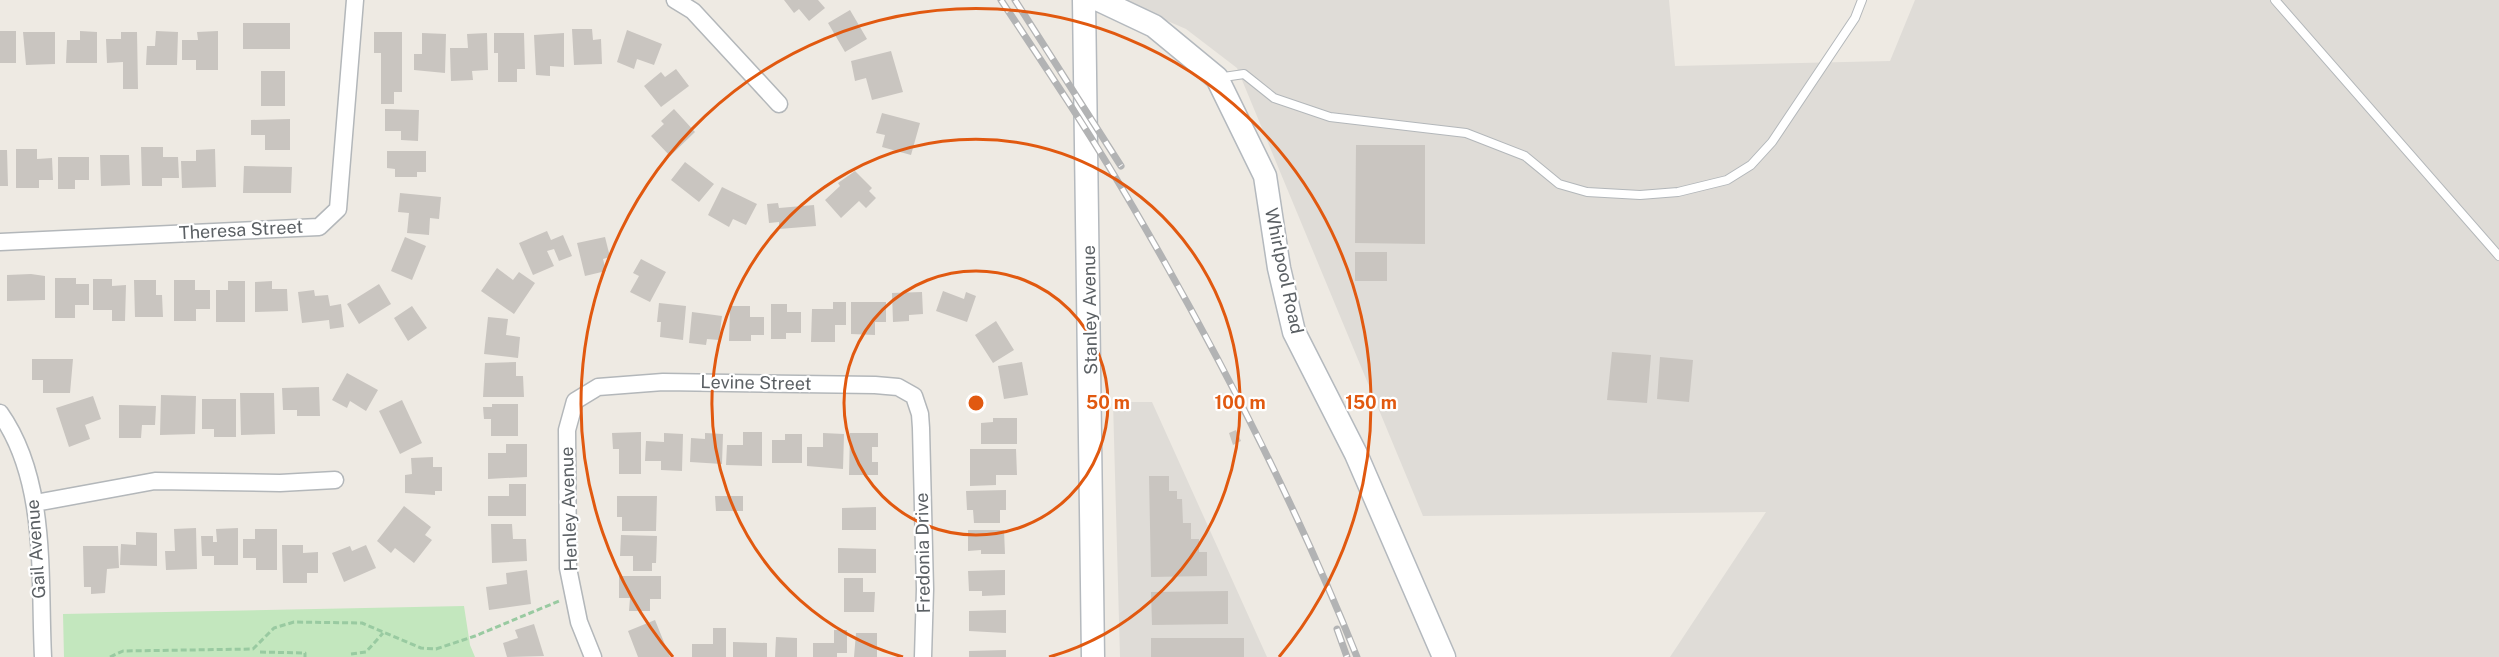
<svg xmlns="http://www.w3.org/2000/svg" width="2499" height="657" font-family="'Public Sans',sans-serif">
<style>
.industrial{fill:#dfdcd7}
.green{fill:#c3e7be}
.building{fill:#c9c5c0}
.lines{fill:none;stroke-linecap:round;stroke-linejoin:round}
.lane-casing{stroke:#b3b7ba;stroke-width:10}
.street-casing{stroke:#b3b7ba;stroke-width:19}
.secondary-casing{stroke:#b4b9be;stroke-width:25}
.path{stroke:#99caa1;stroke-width:3;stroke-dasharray:6 3;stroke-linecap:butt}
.lane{stroke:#fff;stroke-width:8}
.street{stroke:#fff;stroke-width:16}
.secondary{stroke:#fff;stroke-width:22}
.rail-casing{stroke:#b2b3b4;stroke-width:7}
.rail{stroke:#fff;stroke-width:4.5;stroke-dasharray:14;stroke-linecap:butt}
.ring{fill:none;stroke:#e15910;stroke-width:3}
.labels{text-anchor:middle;stroke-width:4.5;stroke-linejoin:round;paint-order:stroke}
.street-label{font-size:18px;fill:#5b6064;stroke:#fff}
.centre{fill:#e15910;stroke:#fff;stroke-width:3}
.ring-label{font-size:18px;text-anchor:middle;font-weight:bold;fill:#e15910;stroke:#fff;stroke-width:4.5;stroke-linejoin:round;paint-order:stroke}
</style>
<rect width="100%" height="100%" fill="#eeeae3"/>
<path class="industrial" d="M1119,0H1669L1675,66L1890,61L1915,0H2499V657H1670L1766,512L1423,516L1237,68L1186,29Z
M1113,402H1152L1267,657H1120Z"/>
<path class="green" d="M464,606L470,645L475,657H64L63,614Z"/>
<path class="building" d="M784,0H818L825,8L809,21L799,9L794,13Z
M850,10L867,39L845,52L828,23Z
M243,23H290V49H243Z
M572,29H592L593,40L601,39L602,64L574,65Z
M627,30L662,44L654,65L637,59L634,69L617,62Z
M0,31H16V63H0Z
M80,31L97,32V63H66L67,40H80Z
M156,31L178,32L177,65H146L147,46H155Z
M218,31V70H196V60H182V40H198L197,32Z
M23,32H55V64L26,65Z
M121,32H137L138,89H123V62L107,63L106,39H121Z
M374,32H402V92H394V104H381V53H374Z
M422,33L446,34L445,73L414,70V54H422Z
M487,33L488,70L472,71L473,80L451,81L450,48H468L467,34Z
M494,33H524L525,69H517V82H498V53H494Z
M564,33V67L550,66V76L536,75L534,35Z
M891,51L903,92L872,100L866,78L855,81L851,61Z
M676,69L689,86L661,107L644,86L661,72L665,77Z
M261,71H285V106H261Z
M385,109L419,110L418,141L401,140V131H385Z
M674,109L695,132L670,156L651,136L664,124L661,121Z
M882,113L920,123L911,155L882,147L885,135L876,133Z
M290,119V150H265V135H251V120Z
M1356,145H1425V244L1355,243Z
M141,147H163V157H178L179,178H162V186H142Z
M16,149H37V159L52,158L53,180H39V188H16Z
M215,149L216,187L182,188L181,161H196V150Z
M0,150H7L8,186H0Z
M387,151H426V172H417V177H395V169L387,168Z
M100,155H129L130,185L101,186Z
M58,157H89V180H75V189H58Z
M685,162L714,184L699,202L671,180Z
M244,166L292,167L291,193H243Z
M855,171L872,188L869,191L876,198L866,208L859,201L841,218L825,200L840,186L838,183Z
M722,187L757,204L746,225L733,219L729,227L708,215Z
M400,193L441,197L439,219L430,218L429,235L407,233L409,213L398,212Z
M778,203L779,208L814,205L816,226L779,229V222L769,223L767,204Z
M547,231L551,240L563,235L572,256L559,261L554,249L547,251L554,266L533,275L519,243Z
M405,237L426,246L412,280L391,271Z
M605,237L610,257L603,259L606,271L585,276L577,243Z
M1355,252H1387V281H1355Z
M641,259L666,272L650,302L630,292L639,276L633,273Z
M497,268L513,280L519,272L535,283L514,314L481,291Z
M31,274L45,276V300L7,301V275Z
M55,278H76V284H89V305H75V318H55Z
M93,279H112V286L126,285L125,321H112V310H93Z
M134,280H156V295H162L163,317H135Z
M174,280H195V290H210V309H196V321H174Z
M228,281H245V322H216V290H228Z
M272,281V289H287L288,311L255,312V282Z
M379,284L391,304L359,324L347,304Z
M314,290L315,296L328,295L330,306L341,304L344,327L330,329L329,320L302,323L298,292Z
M943,291L964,299L966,292L976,296L967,322L936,311Z
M922,292L923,314L909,315V321L893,322L892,293Z
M833,302H846V325H835V342H811L812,309H833Z
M851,302H886V322H875V335L851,334Z
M659,303L686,306L683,340L660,337L661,322H657Z
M771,304H787V312H801V333H786V339H771Z
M412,306L427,328L408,341L394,318Z
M730,306H750V317H764V335H751V341H729Z
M692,312L722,316L719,340L707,339L706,345L689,343Z
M488,317L508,319L506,335L520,337L518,358L484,354Z
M996,321L1014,350L993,363L975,335Z
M1612,352L1651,355L1647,403L1607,400Z
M1660,357L1693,360L1689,402L1657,399Z
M32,359H73L70,393H43V380H32Z
M516,362V376H523L524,397H483L485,363Z
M1022,362L1028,395L1004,399L998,366Z
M347,373L378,390L366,411L350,401L347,408L332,400Z
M319,387L320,416H297V410H283L282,388Z
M240,393H274L275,434L241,435Z
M161,395L196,396L195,434L160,435Z
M93,396L101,419L85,425L90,439L69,447L56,408Z
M202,399H236V437H214V429H202Z
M402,400L422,443L400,454L379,411Z
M492,404H518V436H491V419H484L483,407H492Z
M119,405L156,406L155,425H142L141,438H119Z
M993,418H1017V444H981V423L993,422Z
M1236,430L1241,441L1233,445L1229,433Z
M641,432V474H619V449H613L612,433Z
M743,432H762V466L726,465L727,445H743Z
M664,433L683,434L682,471L661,470V461H645L646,441L664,442Z
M705,433L723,434L722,464L690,462L691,438L705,439Z
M823,433L844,434L843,469L807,466V447H823Z
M850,433H878V447H872V462H878V475H849Z
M785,434H802V463H772V440H785Z
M506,444H527V477L488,479V453H506Z
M970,449H1016L1017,475H996V485L970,486Z
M433,457V467H442V491H435V495L405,493V475L412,474L411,458Z
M1149,476H1169V491H1177V499H1182L1183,523H1191V539H1199V552H1207V576L1151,577Z
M509,484H526V516H488V496H509Z
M1006,490V510H1000V523H974L973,510H967L966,491Z
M617,496H657L656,531H622V517H617Z
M715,496H743V511H716Z
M404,506L431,527L425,535L432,540L414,563L395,548L391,553L377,541Z
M876,507V530H842V508Z
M491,524H512L513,539H526L527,561L492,563Z
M196,528L197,569L166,570L165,551H175L174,529Z
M238,528V565H214V556H202L201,536H213V542H217L216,529Z
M255,529H277V570H256V558H243V539H255Z
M968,530H1004L1005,554H981V550L968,551Z
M136,532L157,533V566L120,565L121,544L136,545Z
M621,535L657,536L656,563H652V571H633V556H620Z
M282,545H303V553L318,552V573H307V583H283Z
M366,545L376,568L344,582L332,553L350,546L352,551Z
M83,546H118L119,568L107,569L105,593L91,594V587H84Z
M838,548L876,549V573H838Z
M527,570L531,604L489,610L486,587L507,584L506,573Z
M1005,570V595L982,596V591H969L968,571Z
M619,576H661V599H650V611H629L630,598H619Z
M844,578H863V592H875L874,612H844Z
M1228,591V624L1152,625L1151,592Z
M1006,610V633L969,631V611Z
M655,620L670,657H638L628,631Z
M534,624L544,656L507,657L503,643L518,638L515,630Z
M713,628H726V657H692V644H713Z
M834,630H847V653H837V657H813V643H834Z
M856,633H877V657H854Z
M776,637L797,638V657H775Z
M1151,638H1244V657H1151Z
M733,642L767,643V657H733Z
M1006,650V657H969V651Z"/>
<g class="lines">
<g class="lane-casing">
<path id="lane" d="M2275,0L2499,256
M1217,78L1244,74L1274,98L1330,117L1466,133L1525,156L1559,184L1587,192L1640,195L1678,192L1727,180L1751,165L1772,142L1855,18L1862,0"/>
</g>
<g class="street-casing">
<path id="street" d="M675,0L693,11L779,104
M0,242L319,227L338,209L355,0
M0,413C48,481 39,577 43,657
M35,503L155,481L280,483L335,480
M593,657L579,622L568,568L567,430L575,401L598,387L663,382L875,385L898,387L914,396L920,414L921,428L925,589L923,657"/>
</g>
<g class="secondary-casing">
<path id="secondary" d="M1084,0L1093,657
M1099,0L1154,26L1217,78L1265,176L1279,268L1294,332L1356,454L1444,657"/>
</g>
<path class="path" d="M260,652L305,653V657
M351,654L366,652L383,633
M110,657L123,651L253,649L274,628L294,622L362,623L421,648L436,649L475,636L559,601"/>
<use href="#lane" class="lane"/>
<use href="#street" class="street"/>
<use href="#secondary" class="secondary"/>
<g class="rail-casing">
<path id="rail" d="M1001,0C1046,68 1092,136 1133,207C1217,351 1295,502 1357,657
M1015,0L1121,166
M1337,629L1347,657"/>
</g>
<use href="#rail" class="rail"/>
</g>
<g class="ring">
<circle cx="976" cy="403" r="132"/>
<path d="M903 657A264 264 0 1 1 1049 657"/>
<path d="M673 657A395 395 0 1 1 1279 657"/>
</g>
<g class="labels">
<g class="street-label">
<text transform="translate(241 230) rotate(-3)" y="6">Theresa Street</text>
<text transform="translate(1284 271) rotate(78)" y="6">Whirlpool Road</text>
<text transform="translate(1090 310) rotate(-91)" y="6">Stanley Avenue</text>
<text transform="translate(756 383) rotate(1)" y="6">Levine Street</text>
<text transform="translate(569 509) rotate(-92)" y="6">Henley Avenue</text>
<text transform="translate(36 549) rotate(-94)" y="6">Gail Avenue</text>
<text transform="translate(923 553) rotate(-91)" y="6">Fredonia Drive</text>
</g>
</g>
<circle cx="976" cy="403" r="9" class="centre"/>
<g class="ring-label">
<text x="1108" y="409">50 m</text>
<text x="1240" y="409">100 m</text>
<text x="1371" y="409">150 m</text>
</g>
</svg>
